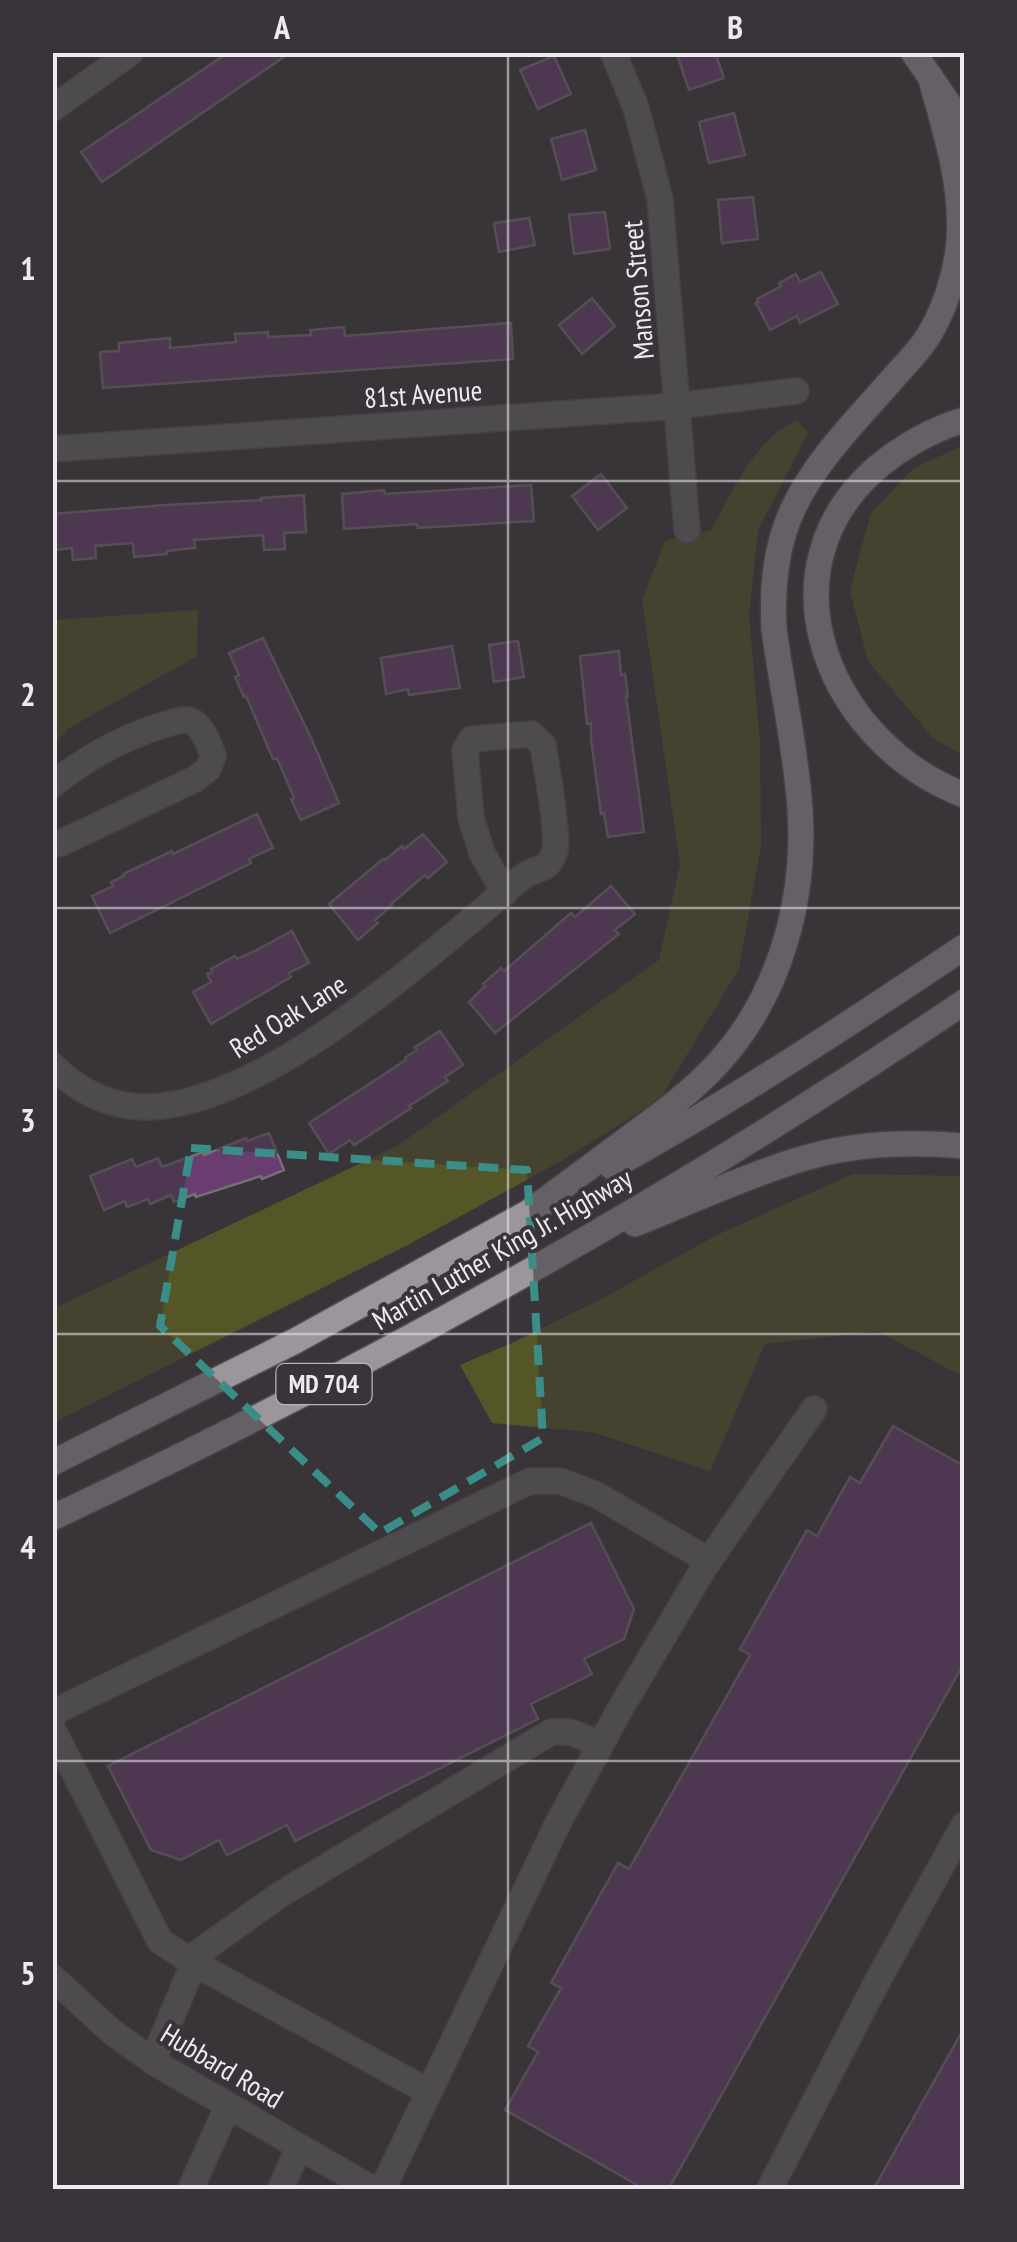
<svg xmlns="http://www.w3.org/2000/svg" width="1017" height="2242" font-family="'PT Sans Narrow',sans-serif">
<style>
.green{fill:#545627}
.building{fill:#693d6f;stroke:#746f74;stroke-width:2.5}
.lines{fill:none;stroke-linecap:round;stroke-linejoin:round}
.minor-casing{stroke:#555156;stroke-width:28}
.major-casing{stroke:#555156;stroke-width:28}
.minor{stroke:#696769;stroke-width:25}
.major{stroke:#9a969b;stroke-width:25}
.marked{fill:none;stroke:#3b8d88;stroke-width:8;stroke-dasharray:20 12;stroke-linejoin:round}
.grid{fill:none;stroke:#edebee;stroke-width:2.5;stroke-opacity:0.55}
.labels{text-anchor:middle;stroke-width:8;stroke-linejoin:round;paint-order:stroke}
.shield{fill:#383439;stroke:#b7b4b8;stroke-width:2.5}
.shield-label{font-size:25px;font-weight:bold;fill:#edebee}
.street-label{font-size:28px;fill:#edebee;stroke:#383439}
.neatline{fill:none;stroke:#edebee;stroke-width:4}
.grid-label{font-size:32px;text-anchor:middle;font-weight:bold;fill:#edebee}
</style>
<rect width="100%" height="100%" fill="#383439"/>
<path class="green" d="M797,420L808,433L758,530L749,615L760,744L761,845L739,969L660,1099L563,1160L406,1246L53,1423V1309L397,1146L659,960L680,865L642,600L665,541L711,530C734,490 753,441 797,420Z
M964,445V756L933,738L868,661L850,590L871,513L914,468Z
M198,610L197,656L69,728L53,745V620Z
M853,1174L964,1176V1377L877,1331L765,1344L710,1471L592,1432L492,1423L460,1365L512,1343L603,1298L717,1235Z"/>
<path class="building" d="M229,52H291L102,182L81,152Z
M676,52H715L724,78L689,90Z
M554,56L571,94L538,109L520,70Z
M734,113L745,155L709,163L699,122Z
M585,130L596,170L562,180L551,139Z
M753,197L758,239L722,243L718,200Z
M605,212L610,249L574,254L569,215Z
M529,218L535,245L499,252L494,223Z
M821,272L838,304L800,323L797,316L770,330L756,303L758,302L757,299L781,286L779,283L796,274L800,282Z
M592,298L615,326L582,354L559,325Z
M511,323L513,359L103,388L100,352L119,351V343L170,338V348L236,342L235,334L268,332V337L311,335L310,330L344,327L345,336Z
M601,474L627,508L598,530L572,496Z
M531,485L534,521L418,528L417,524L344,529L342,494L384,490L385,494Z
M304,495L306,532L284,533L285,549L264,550L263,535L194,540L195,548L167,551V554L134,557L133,543L95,546L96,558L73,560L72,548L52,550V514L165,505L261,500V498Z
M263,638L312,740L339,803L301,820L291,799L294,798L277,758L273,759L246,696L244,697L235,677L239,675L229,653Z
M518,641L524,677L494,682L489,645Z
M452,646L460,688L409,695L408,689L386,694L381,658Z
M619,651L621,675L625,674L628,696H626L644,832L608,837L604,813L601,814L591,739V723L587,724L580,656Z
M257,814L273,848L249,859L251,863L110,933L92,896L113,886L111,882L124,876L123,874L172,851L173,854Z
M423,834L447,862L428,878L425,875L391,904L392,905L375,920L378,923L358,940L329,904L383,859L385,860L402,846L404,849Z
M611,886L635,914L615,930L619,934L495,1033L469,1002L485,986L483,984L501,968L504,971L571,913L575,917Z
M292,931L309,963L289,973L291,977L211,1024L193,992L211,982L207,974L212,972L211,969L235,956L237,959L253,952Z
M440,1031L463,1065L445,1077L448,1081L409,1106L411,1108L354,1145L350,1140L329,1154L309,1123L406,1060L405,1058L417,1050L415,1047Z
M269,1133L284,1170L262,1179L261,1176L196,1197L195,1194L174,1202L171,1195L150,1204L148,1199L127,1207L125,1201L104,1210L90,1176L132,1159L136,1167L158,1158L162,1167L203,1152L204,1155L246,1138L247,1141Z
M893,1426L964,1466V1663L668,2190H646L505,2110L538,2052L528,2046L561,1988L551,1983L618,1863L629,1869L750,1655L740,1649L807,1530L817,1536L850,1477L860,1483Z
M591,1523L634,1609L624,1639L584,1659L592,1674L531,1704L538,1719L295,1841L287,1825L227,1855L219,1840L181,1860L151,1850L108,1766Z
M964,2028V2190H873Z"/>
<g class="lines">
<g class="minor-casing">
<path id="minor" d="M613,52L636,108L660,199L687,530
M52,109L131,52
M52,449L678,406L796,391
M52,785C87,757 121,738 163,725C173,723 184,717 193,722C204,729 209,744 213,756L208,769L195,779L59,844L52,845
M52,1065C77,1091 112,1108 148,1107C255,1104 394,984 474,918C491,904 508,886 527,874C533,870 543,869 548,864C551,860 554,855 555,850C559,838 546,763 543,745L531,734L472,739L465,750L471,818L482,853L505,893
M52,1721L54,1712L530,1481H560L597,1495L709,1561
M52,1728L160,1941L194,1963L429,2092
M52,1977L112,2032L157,2064L374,2190
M153,2061L198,1953L281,1894L551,1732H570L601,1744
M190,2190L228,2106
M280,2190L299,2147
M382,2190L558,1823L619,1711L705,1566L814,1409
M769,2190L877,1982L964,1825"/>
</g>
<g class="major-casing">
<path id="major" d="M913,52L964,126
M964,420C939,427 918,438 896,453C752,552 820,739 964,795
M612,1167C734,1100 849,1024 964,947
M529,1212C561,1188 594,1164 626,1140C659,1116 692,1092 719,1062C780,995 806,899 800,809C796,749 782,689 774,629C772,588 775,547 793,509C816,459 859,418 895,376C905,365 916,354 925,341C944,313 956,275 959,241C963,184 945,130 930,76
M635,1224C688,1203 740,1178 795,1161C849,1143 908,1141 964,1146
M52,1463L295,1341L542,1205
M52,1518C368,1369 675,1198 964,1002"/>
</g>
<use href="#minor" class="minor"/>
<use href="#major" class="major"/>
</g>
<path d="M0 0H1017V2242H0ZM191,1148L527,1170L543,1438L380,1533L160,1326Z" fill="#383439" fill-opacity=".55" fill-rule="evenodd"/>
<path class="marked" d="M191,1148L527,1170L543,1438L380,1533L160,1326Z"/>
<path class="grid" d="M508,52V2190M52,481H964M52,908H964M52,1334H964M52,1761H964"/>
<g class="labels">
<rect class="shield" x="276.5" y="1364" width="95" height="40" rx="8"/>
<g class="shield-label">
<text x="324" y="1393">MD 704</text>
</g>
<g class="street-label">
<text transform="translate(638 290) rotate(-95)" y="10">Manson Street</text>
<text transform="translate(423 394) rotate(-4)" y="10">81st Avenue</text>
<text transform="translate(288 1016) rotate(-32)" y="10">Red Oak Lane</text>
<text transform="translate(502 1249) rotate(-30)" y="10">Martin Luther King Jr. Highway</text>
<text transform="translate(222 2066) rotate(31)" y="10">Hubbard Road</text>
</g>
</g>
<rect width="1017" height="2242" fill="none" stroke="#383439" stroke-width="110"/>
<rect x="55" y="55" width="907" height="2132" class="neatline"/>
<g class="grid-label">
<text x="282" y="39">A</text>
<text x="735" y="39">B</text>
<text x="28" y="280">1</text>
<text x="28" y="706">2</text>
<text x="28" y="1132">3</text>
<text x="28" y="1559">4</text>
<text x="28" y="1985">5</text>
</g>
</svg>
